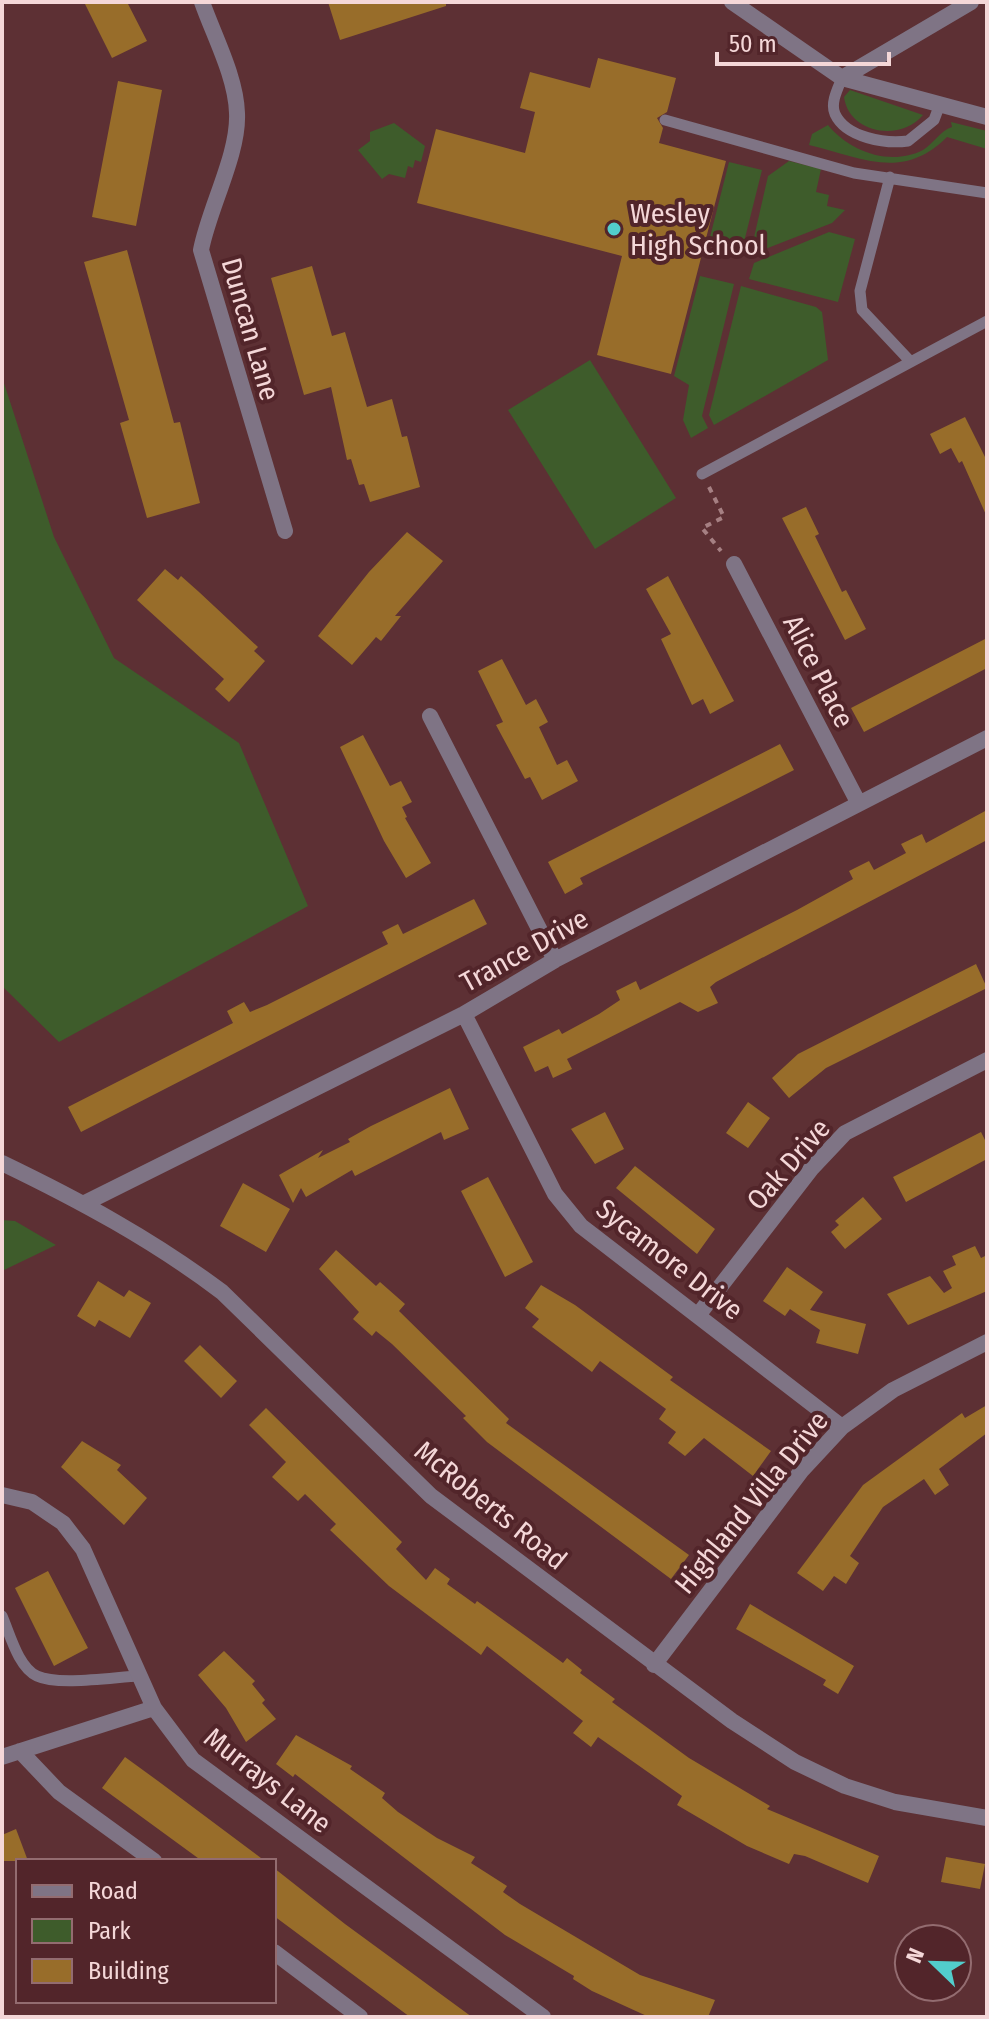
<svg xmlns="http://www.w3.org/2000/svg" width="989" height="2019" font-family="'Fira Sans Condensed',sans-serif">
<style>
.green{fill:#3e5c2b}
.building{fill:#986d2a}
.lines{fill:none;stroke-linecap:round;stroke-linejoin:round}
.path{stroke:#a68083;stroke-width:4;stroke-dasharray:6 6;stroke-linecap:butt}
.service{stroke:#7f7485;stroke-width:11}
.minor{stroke:#7f7485;stroke-width:16}
.poi-dot{fill:#52cdcc;stroke:#52252a;stroke-width:3}
.labels{text-anchor:middle;stroke-width:8;stroke-linejoin:round;paint-order:stroke}
.poi-label{font-size:28px;fill:#f4d7d8;stroke:#52252a;text-anchor:start}
.street-label{font-size:28px;fill:#f4d7d8;stroke:#52252a}
</style>
<rect width="100%" height="100%" fill="#5d3034"/>
<path class="green" d="M850,90L923,115C901,142 849,134 844,97Z
M951,122L987,131V149L947,137C903,181 862,158 809,145L812,134L828,125C849,151 890,167 923,150C934,143 940,131 952,127Z
M394,123L425,146L421,162L415,160L413,168L408,166L405,178L389,174L382,179L358,150L370,141V132Z
M789,161L821,169L816,192L829,195L827,206L845,210L832,223L750,255L768,176Z
M729,162L762,170L741,254L708,245Z
M829,232L855,239L838,302L749,279L754,263Z
M700,276L734,284L702,416L708,428L691,438L683,420L689,385L674,376Z
M741,286L816,307L822,312L828,360L714,425L709,415Z
M590,360L676,498L595,549L508,410Z
M2,377L54,537L114,658L239,743L308,906L59,1042L2,986Z
M2,1220L15,1221L56,1245L2,1271Z"/>
<path class="building" d="M84,2H127L147,41L112,58Z
M328,2H446V6L340,40Z
M598,58L676,78L667,112L657,118L663,128L659,143L726,161L671,374L597,355L622,256L417,203L436,129L525,153L535,112L520,108L530,72L590,88Z
M118,81L162,90L136,226L92,217Z
M127,250L174,423L180,422L200,503L147,518L120,423L129,420L84,262Z
M312,266L332,336L345,332L367,407L392,399L402,437L407,436L420,487L370,502L364,484L359,485L351,459L347,460L331,387L304,395L271,278Z
M965,417L987,461V517L962,461L959,463L951,448L940,454L930,434Z
M806,507L819,534L815,536L842,592L846,590L866,629L845,640L782,518Z
M407,532L443,561L395,616H401L381,641L376,637L352,665L318,636L369,572Z
M165,569L178,580L181,576L199,592L258,647L254,651L265,661L229,702L215,689L224,679L137,600Z
M668,576L734,701L710,714L703,699L692,705L661,639L671,634L646,589Z
M987,638V668L864,732L851,708Z
M502,659L526,705L536,699L548,722L539,727L557,765L567,760L578,781L542,800L530,777L525,779L496,725L503,722L478,671Z
M363,735L390,786L401,781L412,802L402,807L407,817L405,818L431,863L406,878L384,841L340,747Z
M780,744L794,770L580,878L583,884L565,894L548,862Z
M987,810V840L716,982L710,987L718,1003L698,1012L680,1002L567,1059L572,1069L553,1078L548,1066L535,1072L523,1047L559,1029L562,1034L599,1014L620,1000L616,991L636,981L640,990L797,910L853,879L849,871L869,861L874,870L906,853L901,844L922,834L926,843Z
M474,899L487,924L81,1132L68,1107L233,1023L227,1011L244,1002L250,1012L267,1005L388,944L382,932L398,924L403,934Z
M976,964L987,988L826,1068L789,1098L772,1078L798,1054Z
M450,1088L469,1129L444,1140L441,1132L355,1176L352,1170L306,1197L301,1188L293,1203L279,1175L323,1150L318,1158L350,1142L348,1139L371,1126Z
M748,1102L770,1118L748,1148L726,1133Z
M605,1112L624,1149L595,1164L571,1129Z
M981,1132L987,1144V1159L906,1202L893,1177Z
M635,1166L715,1229L697,1254L616,1188Z
M488,1177L533,1262L505,1277L461,1191Z
M243,1183L290,1209L266,1252L220,1226Z
M863,1197L882,1219L845,1249L831,1232L839,1225L835,1221Z
M975,1246L981,1258L987,1255V1291L908,1325L887,1294L930,1276L944,1293L952,1288L943,1271L956,1265L952,1256Z
M336,1250L376,1286L380,1282L405,1304L399,1311L509,1419L506,1423L689,1555L671,1579L487,1442L463,1418L466,1416L392,1344L376,1331L372,1336L353,1319L359,1312L319,1269Z
M787,1267L823,1292L810,1310L866,1324L858,1354L816,1343L820,1330L790,1309L785,1316L763,1301Z
M98,1281L124,1297L129,1290L151,1303L130,1338L99,1320L95,1327L77,1316Z
M541,1285L575,1305L673,1377L670,1380L771,1451L753,1476L704,1438L685,1456L668,1443L676,1432L659,1419L666,1409L600,1361L592,1372L532,1327L539,1319L525,1308Z
M200,1345L237,1381L221,1398L184,1361Z
M987,1405V1433L939,1469L949,1485L935,1495L924,1479L883,1507L850,1556L859,1563L846,1584L834,1576L823,1591L797,1573L863,1485L962,1413L965,1418Z
M266,1408L402,1542L396,1549L426,1580L435,1568L450,1579L447,1584L475,1604L477,1601L563,1663L567,1658L582,1670L580,1673L615,1699L612,1702L689,1758L770,1806L767,1809L879,1856L868,1883L805,1856L794,1854L789,1864L747,1846L677,1805L682,1796L598,1737L591,1747L573,1733L583,1721L487,1646L481,1655L389,1586L330,1530L336,1524L305,1494L298,1501L272,1477L286,1462L249,1425Z
M82,1441L121,1465L117,1470L147,1498L124,1525L61,1467Z
M48,1571L88,1648L54,1666L15,1588Z
M750,1604L854,1666L838,1694L823,1685L826,1680L736,1629Z
M224,1651L255,1681L252,1684L265,1700L262,1703L276,1719L246,1742L226,1708L198,1675Z
M296,1735L352,1766L350,1769L385,1793L382,1798L398,1812L437,1838L475,1857L471,1863L507,1886L503,1892L520,1904L640,1975L715,2000L708,2017H649L592,1991L573,1979L574,1976L505,1935L295,1774L293,1777L276,1764Z
M125,1757L158,1781L265,1861H202L102,1788Z
M16,1829L28,1861H2V1835Z
M946,1857L985,1864L980,1889L941,1882Z
M274,1868L345,1924L472,2017H410L274,1916Z"/>
<g class="lines">
<path class="path" d="M709,487L724,517L702,528L721,551"/>
<path class="service" d="M842,78C838,88 830,103 835,114C846,138 886,144 908,141L934,120L940,104
M665,120L854,173L987,193
M890,177L860,291L862,310L909,360
M702,474L987,321
M2,1616C10,1634 18,1667 37,1676C58,1686 115,1677 139,1676"/>
<path class="minor" d="M202,2C214,36 236,77 237,113C239,154 209,208 201,250L285,531
M732,2L842,78L987,117
M842,78L971,2
M734,564L858,802
M430,716L555,960
M464,1014L555,1194L581,1226L842,1427
M2,1163C79,1200 153,1240 222,1292L431,1496L732,1721L795,1762L845,1786L895,1802L987,1818
M85,1203L464,1014L555,960L987,738
M699,1314L811,1169L845,1133L987,1060
M2,1495L32,1502L63,1523L83,1549L154,1708L193,1760L543,2017
M654,1665L802,1470L842,1427L893,1390L987,1342
M20,1751L59,1792L154,1861
M2,1757L154,1708
M274,1952L360,2017"/>
</g>
<circle class="poi-dot" cx="614" cy="229" r="8"/>
<g class="labels">
<g class="poi-label">
<text x="630" y="223">Wesley<tspan x="630" dy="32">High School</tspan></text>
</g>
<g class="street-label">
<text transform="translate(251 329) rotate(74)" y="10">Duncan Lane</text>
<text transform="translate(819 671) rotate(63)" y="10">Alice Place</text>
<text transform="translate(524 950) rotate(-29)" y="10">Trance Drive</text>
<text transform="translate(788 1164) rotate(-49)" y="10">Oak Drive</text>
<text transform="translate(670 1259) rotate(38)" y="10">Sycamore Drive</text>
<text transform="translate(751 1502) rotate(-51)" y="10">Highland Villa Drive</text>
<text transform="translate(491 1505) rotate(39)" y="10">McRoberts Road</text>
<text transform="translate(268 1780) rotate(38)" y="10">Murrays Lane</text>
</g>
</g>
<rect width="989" height="2019" fill="none" stroke="#f4d7d8" stroke-width="8"/>
<rect x="16" y="1859" width="260" height="144" fill="#52252a" stroke="#936c70" stroke-width="2"/>
<rect x="32" y="1885" width="40" height="12" fill="#7f7485" stroke="#936c70" stroke-width="2"/>
<text x="88" y="1899" font-size="24" fill="#f4d7d8">Road</text>
<rect x="32" y="1919" width="40" height="24" fill="#3e5c2b" stroke="#936c70" stroke-width="2"/>
<text x="88" y="1939" font-size="24" fill="#f4d7d8">Park</text>
<rect x="32" y="1959" width="40" height="24" fill="#986d2a" stroke="#936c70" stroke-width="2"/>
<text x="88" y="1979" font-size="24" fill="#f4d7d8">Building</text>
<g transform="translate(933 1963) rotate(293)"><circle r="38" fill="#52252a" stroke="#936c70" stroke-width="2"/>
<path d="M0-6L14 30L0 20L-14 30Z" fill="#52cdcc"/>
<text y="-12" font-size="22" font-weight="bold" text-anchor="middle" fill="#f4d7d8">N</text>
</g>
<path d="M717 52v12h172v-12" fill="none" stroke="#f4d7d8" stroke-width="4"/>
<text x="729" y="52" font-size="24" fill="#f4d7d8" stroke="#52252a" stroke-width="6" paint-order="stroke">50 m</text>
</svg>
